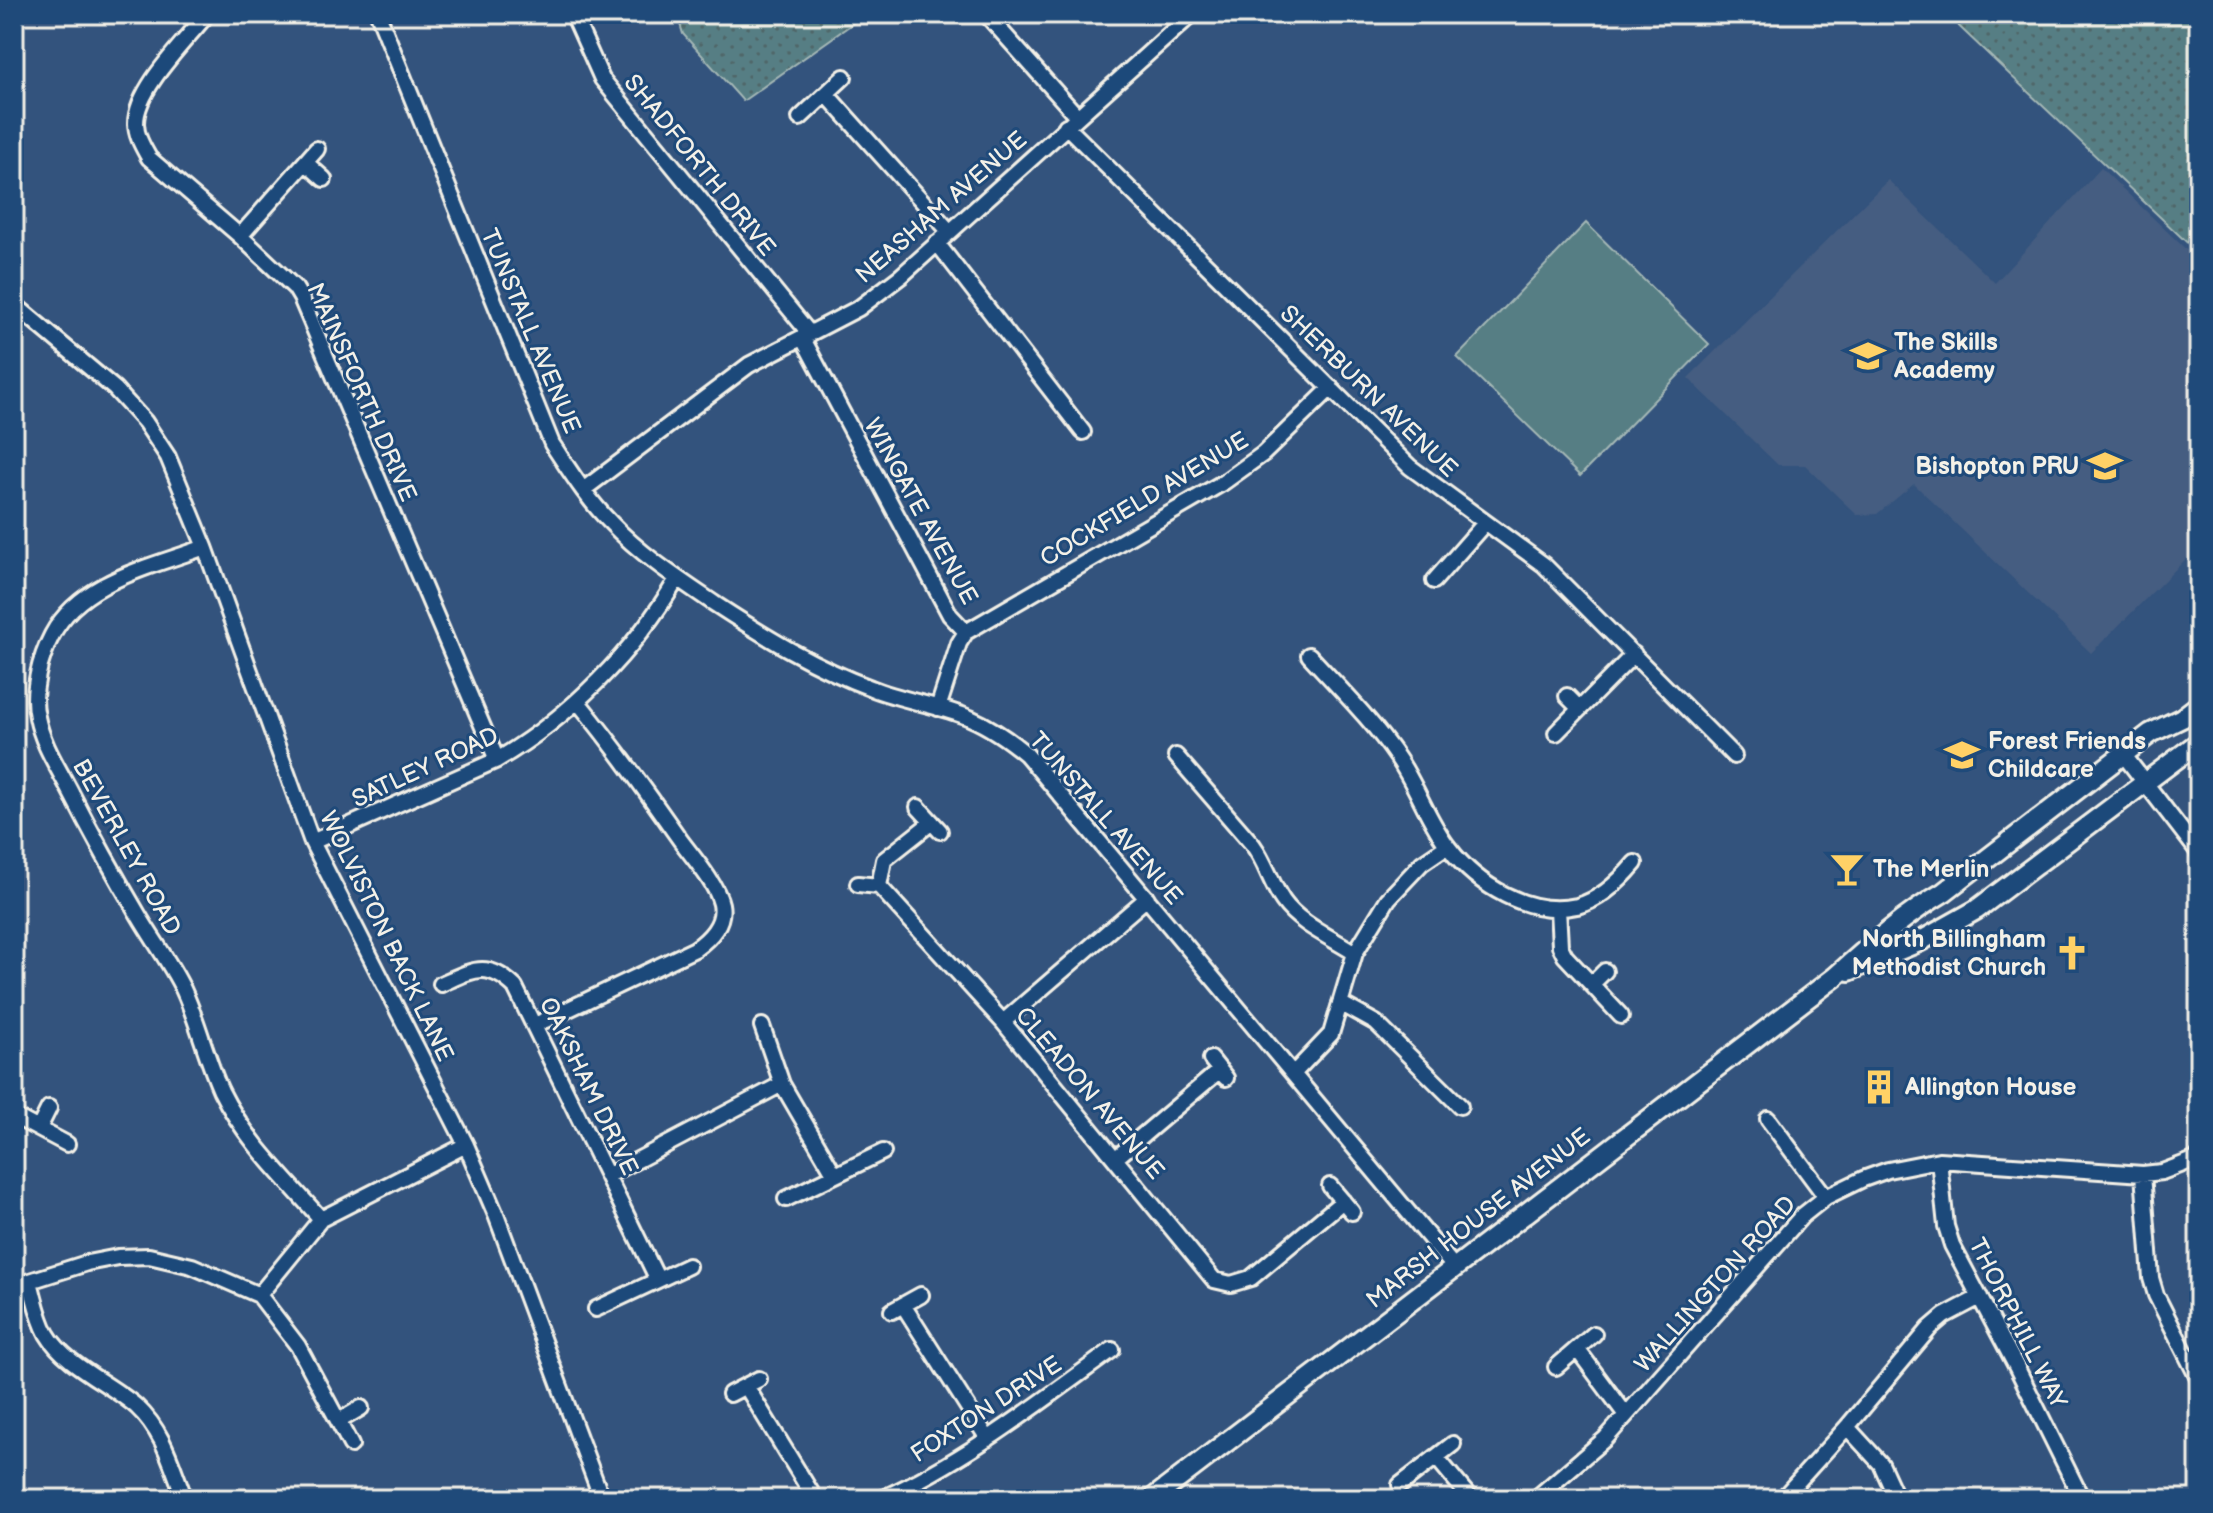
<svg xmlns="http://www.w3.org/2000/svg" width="2213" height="1513" font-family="'Balsamiq Sans',sans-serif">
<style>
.built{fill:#455d81}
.green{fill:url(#green-dots);stroke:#a5b8b6;stroke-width:2}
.pitch{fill:#567e84;stroke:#a5b8b6;stroke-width:2}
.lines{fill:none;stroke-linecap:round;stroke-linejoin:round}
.minor-casing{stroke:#f4f1e8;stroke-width:20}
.tertiary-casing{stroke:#f4f1e8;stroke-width:24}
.minor{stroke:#1f4a7a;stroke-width:14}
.tertiary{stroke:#1f4a7a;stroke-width:18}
.labels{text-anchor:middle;stroke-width:6;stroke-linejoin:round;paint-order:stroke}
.street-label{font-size:24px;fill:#f4f1e8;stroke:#1f4a7a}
.poi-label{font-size:24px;font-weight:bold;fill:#f4f1e8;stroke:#1f4a7a;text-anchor:start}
</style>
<defs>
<pattern id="green-dots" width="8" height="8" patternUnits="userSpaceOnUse" patternTransform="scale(2)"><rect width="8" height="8" fill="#567e84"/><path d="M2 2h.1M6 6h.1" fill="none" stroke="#506668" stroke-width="1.8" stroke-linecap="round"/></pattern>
</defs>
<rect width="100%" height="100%" fill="#33537d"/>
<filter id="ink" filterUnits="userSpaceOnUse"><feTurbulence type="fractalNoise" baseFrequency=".0125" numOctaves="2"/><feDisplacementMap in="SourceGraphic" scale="16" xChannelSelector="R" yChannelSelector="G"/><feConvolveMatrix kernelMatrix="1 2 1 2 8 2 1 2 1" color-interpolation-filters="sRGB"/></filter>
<g filter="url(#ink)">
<path class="built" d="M2101,168L2199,262V546L2091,653L1914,484L1877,514L1857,515L1805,465H1778L1688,378L1888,180L1995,283Z"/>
<path class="green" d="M677,14H866L743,101L683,34Z
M1946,14H2199V254Z"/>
<path class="pitch" d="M1586,223L1709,344L1580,476L1457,357Z"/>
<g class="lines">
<g class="minor-casing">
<path id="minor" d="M207,14C186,41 136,88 136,123C136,136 143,147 149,158L240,236L295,288L301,298L497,760
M378,14L552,444C570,471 587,499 610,522C641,555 678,579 715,604C764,636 816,668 871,688C903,701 939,705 970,718C991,727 1009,740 1026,754L1454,1267
M573,14L602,79L810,334
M986,14L1077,116
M827,95L950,232
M800,118L844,77
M1066,126L1410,467L1544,565L1734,756
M306,163L324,179
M240,236L317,149
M937,243L1083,432
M14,304L115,389L145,422L168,457L205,547L312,842L466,1145L496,1215L602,1499
M802,337L950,615L966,632L959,643L938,708
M583,490L749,365L859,308L901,276L1192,14
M205,547C152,567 81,580 52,635C40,658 31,692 37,717C42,743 57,766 69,789C91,832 114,874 139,916C153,940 171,964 183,989C198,1021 206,1058 221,1091C245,1140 286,1179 321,1219
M1434,581L1485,523
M966,632L1224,482L1263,454L1331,388
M1309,655C1339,688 1372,720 1397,757C1417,786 1428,821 1449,848C1477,885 1529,917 1577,906C1600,900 1620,881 1635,863
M1567,696L1580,709
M1556,733L1634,654
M2123,754L2199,853
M1176,756L1253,845C1266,863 1271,884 1283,901C1299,924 1332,938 1355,953
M918,807L940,831
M932,822L884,860L879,886L1003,1022L1214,1280L1231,1284L1251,1278L1343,1201
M312,842L497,760C570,717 634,652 677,579
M858,884L879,886
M1558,909L1560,946L1565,956L1621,1016
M441,984C473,970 487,960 515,987L658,1280
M1592,984L1605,971
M1340,1003L1376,1023L1460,1106
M1003,1022L1147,898
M535,1025L695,949C709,939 725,924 721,904C717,885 693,857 681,841C648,794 615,747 578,702
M762,1026L782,1084L835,1175
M1211,1059L1226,1078
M1293,1074L1331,1034L1355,953L1388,899L1422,863L1447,846
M14,1116L67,1144
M1768,1119L1826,1197
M39,1128L49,1108
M1116,1158L1220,1070
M1939,1160L1946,1226L1952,1245L2016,1366L2082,1499
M2143,1174L2151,1278L2156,1295L2199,1380
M609,1175L782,1084
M1330,1186L1352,1212
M786,1199L883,1152
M30,1282C35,1299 38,1318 47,1334C65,1365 111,1384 137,1407C164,1432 172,1467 185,1499
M14,1286L87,1263L118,1257L149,1256L192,1266L259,1295L298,1346L351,1445
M259,1295L321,1219L466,1145
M903,1305L988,1439
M596,1309L688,1266
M892,1311L921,1295
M1577,1349L1626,1415
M1556,1367L1594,1334
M746,1386L815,1499
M730,1394L759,1379
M339,1421L361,1408
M1847,1427L1881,1464L1897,1499
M1436,1457L1471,1499
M1400,1485L1453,1444
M881,1499C965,1461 1038,1404 1112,1350
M1535,1499L1606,1438L1802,1216L1826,1197L1863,1179L1888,1170L1939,1160L2143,1174L2162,1172L2199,1158
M1782,1499L1847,1427L1930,1328L1944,1316L1980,1297"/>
</g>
<g class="tertiary-casing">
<path id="tertiary" d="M1849,971L1919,942L1976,910L2199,742
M1152,1499L1835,977C1869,946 1905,915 1944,892L2151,733L2182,718L2199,705"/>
</g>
<use href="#minor" class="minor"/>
<use href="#tertiary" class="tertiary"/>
</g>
</g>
<defs>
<g id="university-bare" transform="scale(2.76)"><path d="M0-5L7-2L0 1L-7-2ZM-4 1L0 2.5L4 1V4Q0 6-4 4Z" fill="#ffd166" stroke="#1f4a7a" stroke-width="2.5" paint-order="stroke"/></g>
<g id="school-bare" transform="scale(2.76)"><path d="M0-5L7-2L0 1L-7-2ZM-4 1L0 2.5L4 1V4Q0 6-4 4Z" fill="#ffd166" stroke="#1f4a7a" stroke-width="2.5" paint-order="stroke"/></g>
<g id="bar-bare" transform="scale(2.76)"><path d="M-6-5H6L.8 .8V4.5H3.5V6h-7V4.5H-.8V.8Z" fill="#ffd166" stroke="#1f4a7a" stroke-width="2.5" paint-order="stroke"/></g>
<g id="church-bare" transform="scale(2.76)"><path d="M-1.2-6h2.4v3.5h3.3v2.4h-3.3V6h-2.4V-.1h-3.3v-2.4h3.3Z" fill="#ffd166" stroke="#1f4a7a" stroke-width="2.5" paint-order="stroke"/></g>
<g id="building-bare" transform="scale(2.76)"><path d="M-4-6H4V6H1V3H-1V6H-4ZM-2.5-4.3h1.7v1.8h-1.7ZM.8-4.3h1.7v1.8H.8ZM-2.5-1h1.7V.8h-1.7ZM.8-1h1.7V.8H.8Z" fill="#ffd166" stroke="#1f4a7a" stroke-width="2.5" paint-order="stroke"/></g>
</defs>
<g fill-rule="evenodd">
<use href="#university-bare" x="1868" y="356"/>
<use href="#school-bare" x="2105" y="466"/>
<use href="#school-bare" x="1962" y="755"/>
<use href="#bar-bare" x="1847" y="869"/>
<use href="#church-bare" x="2072" y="953"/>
<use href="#building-bare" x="1879" y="1087"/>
</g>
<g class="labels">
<g class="street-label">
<text transform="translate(700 165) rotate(51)" y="8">SHADFORTH DRIVE</text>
<text transform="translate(941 207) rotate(-41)" y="8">NEASHAM AVENUE</text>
<text transform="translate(531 331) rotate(67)" y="8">TUNSTALL AVENUE</text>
<text transform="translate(1369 391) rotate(44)" y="8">SHERBURN AVENUE</text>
<text transform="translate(362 392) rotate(66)" y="8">MAINSFORTH DRIVE</text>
<text transform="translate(1144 499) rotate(-31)" y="8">COCKFIELD AVENUE</text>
<text transform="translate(921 511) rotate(61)" y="8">WINGATE AVENUE</text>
<text transform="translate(425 767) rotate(-25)" y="8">SATLEY ROAD</text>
<text transform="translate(1106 818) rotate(49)" y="8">TUNSTALL AVENUE</text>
<text transform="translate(127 847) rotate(61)" y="8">BEVERLEY ROAD</text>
<text transform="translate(387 936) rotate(64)" y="8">WOLVISTON BACK LANE</text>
<text transform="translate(589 1086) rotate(64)" y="8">OAKSHAM DRIVE</text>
<text transform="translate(1090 1093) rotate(50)" y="8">CLEADON AVENUE</text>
<text transform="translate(1478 1218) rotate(-38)" y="8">MARSH HOUSE AVENUE</text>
<text transform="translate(1715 1284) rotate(-48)" y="8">WALLINGTON ROAD</text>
<text transform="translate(2018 1323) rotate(63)" y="8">THORPHILL WAY</text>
<text transform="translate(986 1409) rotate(-33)" y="8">FOXTON DRIVE</text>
</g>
<g class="poi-label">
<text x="1894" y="350">The Skills<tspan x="1894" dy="28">Academy</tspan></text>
<text x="2079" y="474" text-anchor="end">Bishopton PRU</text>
<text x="1988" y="749">Forest Friends<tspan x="1988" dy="28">Childcare</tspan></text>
<text x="1873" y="877">The Merlin</text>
<text x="2046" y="947" text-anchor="end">North Billingham<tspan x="2046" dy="28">Methodist Church</tspan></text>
<text x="1905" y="1095">Allington House</text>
</g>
</g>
<rect width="2213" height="1513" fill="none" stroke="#1f4a7a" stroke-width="48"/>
<rect x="24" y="24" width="2165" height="1465" fill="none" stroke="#f4f1e8" stroke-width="3" filter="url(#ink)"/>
</svg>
